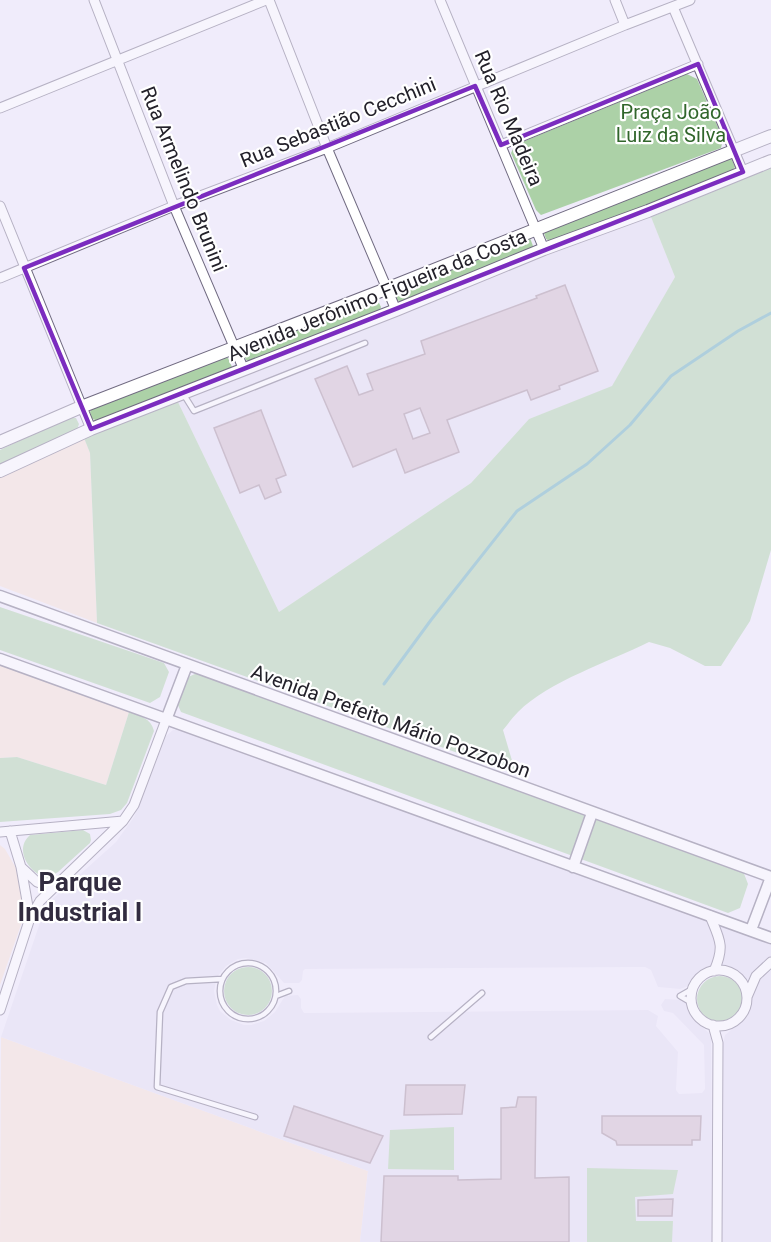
<svg xmlns="http://www.w3.org/2000/svg" width="771" height="1242" font-family="Roboto,sans-serif">
<style>
.industrial{fill:#f6e0d3}
.education{fill:#e3ddf2}
.green{fill:#acd1a7}
.lines{fill:none;stroke-linecap:round;stroke-linejoin:round}
.stream{stroke:#61abb9;stroke-width:3}
.building{fill:#cfb8c8;stroke:#a08999;stroke-width:1.5;fill-rule:evenodd}
.service-casing{stroke:#706a81;stroke-width:7}
.minor-casing{stroke:#706a81;stroke-width:11}
.tertiary-casing{stroke:#706a81;stroke-width:13}
.secondary-casing{stroke:#706a81;stroke-width:14}
.service{stroke:#fff;stroke-width:4.5}
.minor{stroke:#fff;stroke-width:9}
.tertiary{stroke:#fff;stroke-width:10}
.secondary{stroke:#fff;stroke-width:12}
.marked{fill:none;stroke:#7b2cbf;stroke-width:4.5;stroke-linejoin:round}
.labels{text-anchor:middle;stroke-width:4.5;stroke-linejoin:round;paint-order:stroke}
.park-label{font-size:20px;fill:#31662b;stroke:#fff}
.street-label{font-size:20px;fill:#23212a;stroke:#fff}
.district-label{font-size:26px;font-weight:bold;fill:#322c40;stroke:#fff}
</style>
<rect width="100%" height="100%" fill="#f0ecfb"/>
<path class="industrial" d="M84,438L90,453L97,623L0,586V475Z
M0,662L129,712L106,785L17,757L0,758Z
M0,845L5,849L16,868L23,908L22,922L0,985Z
M1,1037L368,1171L360,1242H0Z"/>
<path class="education" d="M651,217L675,277L612,387L529,419L471,483L279,612L178,402L547,255Z
M173,730H181L771,944V1242H721L723,1043L725,1035L747,1017L750,1010L752,997L751,989L744,977L733,969L726,967L719,966L705,970L695,977L689,986L680,989L658,987L651,970L645,967L305,969L303,971L302,980L299,983H284L266,963L246,958L238,959L226,966L217,977L214,991L217,1005L220,1011L231,1020L244,1025H251L264,1021L275,1012L285,996L298,995L301,999V1008L304,1013L648,1010L658,1016L656,1026L678,1052L676,1090L679,1094L702,1093L705,1089L704,1045L673,1013L664,1011L661,1005L665,999L682,1000L686,1003L693,1019L709,1033L711,1039L713,1242H360L368,1171L1,1037L46,905L116,842L134,817L166,736Z"/>
<path class="green" d="M687,74L697,79L723,139L721,148L541,215L536,210L511,153L515,145Z
M731,158L735,167L732,171L552,242L546,239L544,233L548,228Z
M771,168V550L750,621L721,666H705L670,648L649,642C609,662 549,681 518,712C513,717 508,724 503,730L516,774L97,623L90,453L84,438L178,402L279,612L471,483L529,419L612,386L675,277L651,217Z
M525,238H530L533,246L530,252L403,302L396,300L394,294L396,289Z
M370,298L377,299L381,307L379,313L253,362L246,360L243,353L248,347Z
M221,357L228,358L232,367L229,372L99,421L92,419L90,412L93,406Z
M69,417L76,418L79,424L77,430L0,465V450Z
M0,607L164,663L169,672L160,697L150,703L0,650Z
M197,673L743,871L748,884L740,908L728,913L181,712L176,701L186,678Z
M129,712C140,716 151,718 154,731L127,803L121,810L110,814L0,822V758L17,757L106,785Z
M83,830L90,834L91,840L90,843L58,872L48,878C30,875 13,850 30,835Z
M224 991a24 24 0 1 1 48 0a24 24 0 1 1-48 0Z
M697 999a23 23 0 1 1 46 0a23 23 0 1 1-46 0Z
M454,1127V1170L388,1169L390,1130Z
M587,1168L678,1170L673,1194L635,1197L636,1221H673L672,1242H587Z"/>
<g class="lines">
<path class="stream" d="M384,684L431,620L517,511L587,464L630,425L671,376L738,331L771,313"/>
</g>
<path class="building" d="M565,285L598,371L559,386L560,389L531,400L527,390L447,420L459,452L405,473L396,449L353,467L315,379L347,366L359,395L373,390L367,374L425,354L421,341L537,298L536,296ZM420,408L430,433L413,439L404,414Z
M261,410L286,475L276,479L281,492L265,499L259,485L240,493L214,428Z
M406,1085H465L462,1114L404,1115Z
M518,1097H536L535,1178L569,1177V1242H381L384,1176H458V1180L501,1179V1108L516,1107Z
M294,1106L383,1136L370,1163L284,1136Z
M602,1116H701L700,1140H692V1145H617L616,1141L602,1133Z
M673,1199L672,1216H638V1200Z"/>
<g class="lines">
<g class="service-casing">
<path id="service" d="M184,395L194,411L365,343
M220 991a28 28 0 1 1 56 0a28 28 0 1 1-56 0Z
M222,979L186,981L171,987L160,1012L157,1087L255,1117
M276,996L289,991
M692,1003L680,996L694,988
M431,1037L482,993"/>
</g>
<g class="minor-casing">
<path id="minor" d="M94,0L174,206L244,370
M269,0L327,148L396,310
M440,0L544,249
M615,0L625,25
M673,7L743,172
M0,108L266,0
M501,145L698,64
M0,206L91,429
M0,278L174,206L327,148L625,25L690,0
M10,831L21,867L30,918
M0,832L123,821
M21,867L37,882L52,887
M710,916C720,940 725,946 714,971
M691 998a28 28 0 1 1 56 0a28 28 0 1 1-56 0Z
M747,997L756,976L771,962
M0,1010L30,918L40,901L123,821L134,805L166,720
M713,1025L718,1043L717,1242"/>
</g>
<g class="tertiary-casing">
<path id="tertiary" d="M0,596L771,877
M0,659L771,938
M166,720L187,665
M573,867L592,813
M751,930L771,877"/>
</g>
<g class="secondary-casing">
<path id="secondary" d="M0,442L81,407L386,289L771,136
M0,471L91,429L396,310L544,249L648,211L771,161"/>
</g>
<use href="#service" class="service"/>
<use href="#minor" class="minor"/>
<use href="#tertiary" class="tertiary"/>
<use href="#secondary" class="secondary"/>
</g>
<path d="M0 0H771V1242H0ZM698,64L743,172L91,429L24,268L475,86L501,145Z" fill="#f0ecfb" fill-opacity=".55" fill-rule="evenodd"/>
<path class="marked" d="M698,64L743,172L91,429L24,268L475,86L501,145Z"/>
<g class="labels">
<g class="park-label">
<text x="671" y="119">Praça João<tspan x="671" dy="23">Luiz da Silva</tspan></text>
</g>
<g class="street-label">
<text transform="translate(509 118) rotate(67)" y="7">Rua Rio Madeira</text>
<text transform="translate(338 122) rotate(-22)" y="7">Rua Sebastião Cecchini</text>
<text transform="translate(184 179) rotate(68)" y="7">Rua Armelindo Brunini</text>
<text transform="translate(377 295) rotate(-22)" y="7">Avenida Jerônimo Figueira da Costa</text>
<text transform="translate(391 721) rotate(20)" y="7">Avenida Prefeito Mário Pozzobon</text>
</g>
<g class="district-label">
<text x="80" y="891">Parque<tspan x="80" dy="30">Industrial I</tspan></text>
</g>
</g>
</svg>
